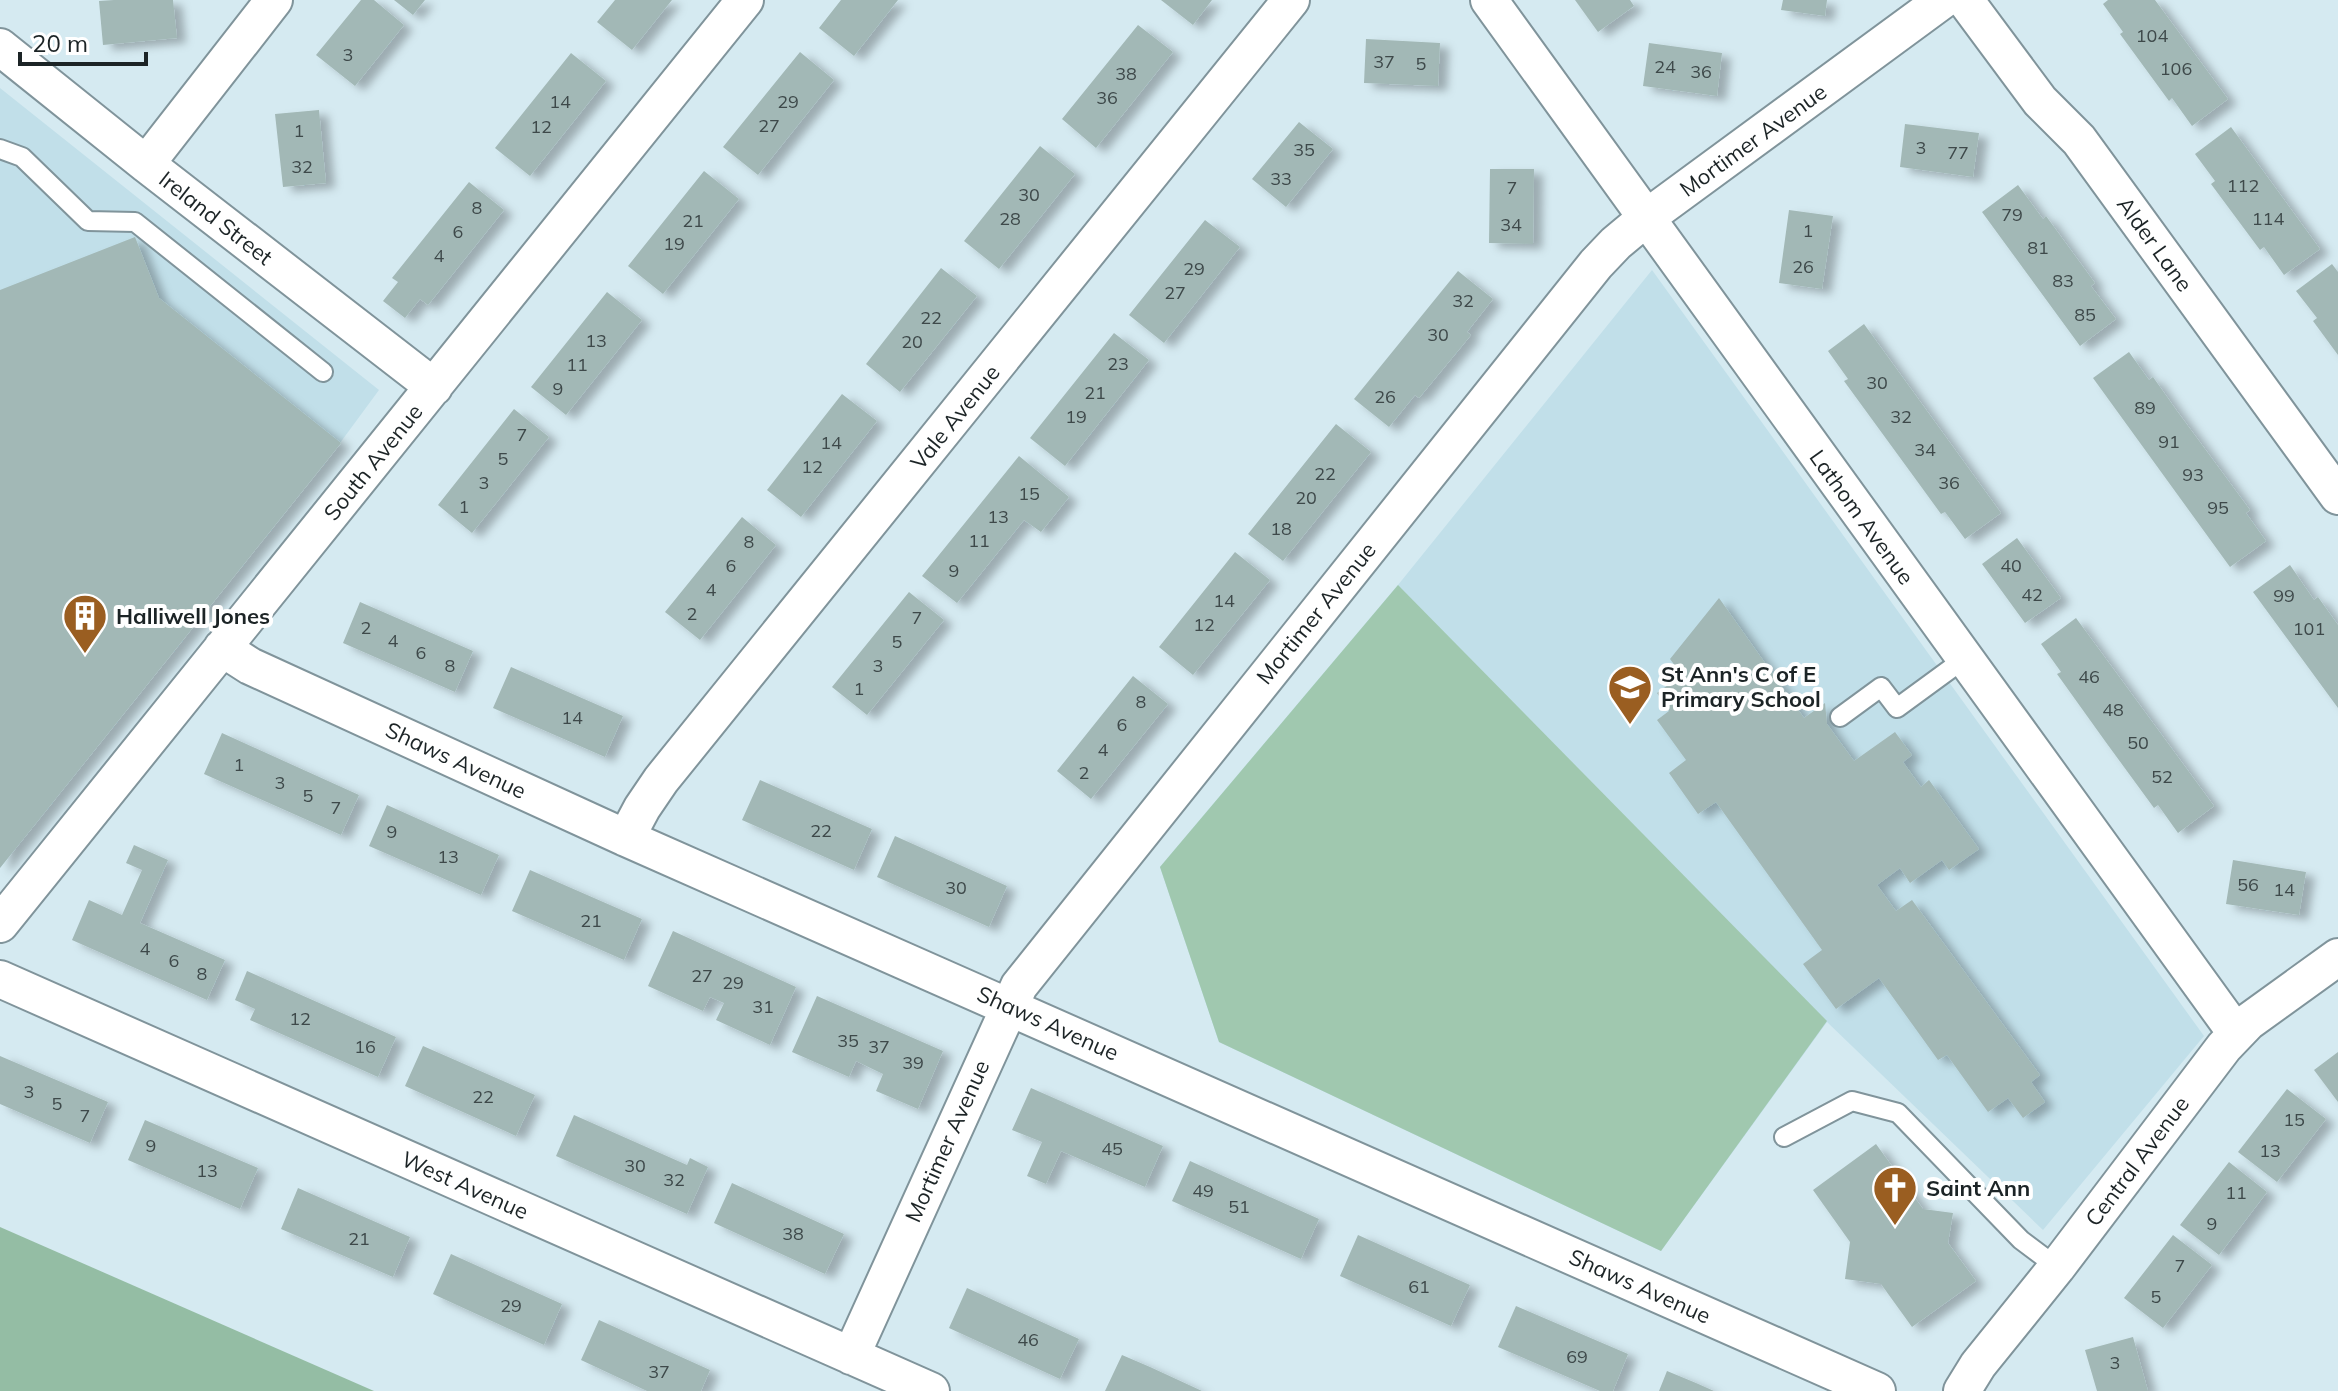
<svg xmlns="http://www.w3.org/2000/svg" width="2338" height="1391" font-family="Mulish,sans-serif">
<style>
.built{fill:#c1dfe9}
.green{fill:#a0c8af}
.forest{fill:#94bda4}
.building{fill:#a2b8b6;filter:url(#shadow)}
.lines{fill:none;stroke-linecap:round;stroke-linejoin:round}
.lane-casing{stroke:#80949b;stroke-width:22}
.street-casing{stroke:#80949b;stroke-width:40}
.lane{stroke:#fff;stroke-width:18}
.street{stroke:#fff;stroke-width:36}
.labels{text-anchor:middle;stroke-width:8;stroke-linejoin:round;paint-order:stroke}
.number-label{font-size:18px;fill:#3e494a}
.street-label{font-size:22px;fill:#1c2426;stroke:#fff}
.poi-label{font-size:22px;font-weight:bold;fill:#1c2426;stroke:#fff;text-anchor:start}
</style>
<defs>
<filter id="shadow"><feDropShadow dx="9" dy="5" stdDeviation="4" flood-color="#0004"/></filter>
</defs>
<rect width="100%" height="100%" fill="#d5eaf1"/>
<path class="built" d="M0,88L379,390L340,443L0,868Z
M1652,270L2204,1036L2043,1230L1827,1022L1661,1251L1219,1042L1160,867L1398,585Z"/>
<path class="green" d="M1398,585L1827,1021L1661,1251L1219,1042L1160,867Z"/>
<path class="forest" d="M0,1227L374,1391H0Z"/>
<path class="building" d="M114,0H173L177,38L103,45L99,1Z
M361,0H374L404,25L355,86L316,55Z
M394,0H425L413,15Z
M615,0H672L632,50L597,22Z
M841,0H898L854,56L819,28Z
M1161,0H1212L1193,25Z
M1575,0H1630L1634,6L1598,32Z
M1783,0H1827L1825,16L1781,10Z
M2108,0H2155L2228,99L2192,126L2172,98L2169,101L2120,34L2123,32L2103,4Z
M1138,25L1173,52L1096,148L1062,119Z
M1366,39L1440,43L1438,86L1364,83Z
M1649,43L1722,53L1717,96L1643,86Z
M800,52L834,80L758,175L723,147Z
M571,53L606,81L530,176L495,148Z
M319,110L326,183L283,187L275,114Z
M1299,122L1333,149L1286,207L1252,179Z
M1905,124L1979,133L1973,177L1900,167Z
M2231,127L2320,249L2284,275L2264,247L2260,250L2211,184L2215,181L2195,154Z
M1040,146L1075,174L999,269L964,241Z
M1490,169H1534L1533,244L1489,243Z
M704,171L739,199L663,294L628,266Z
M469,182L504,210L428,305L420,299L405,318L383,301L398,282L392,278Z
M2018,185L2043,219L2046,216L2095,283L2091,286L2116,319L2080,346L1982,212Z
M1789,210L1833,216L1822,289L1779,283Z
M1205,220L1240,247L1164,343L1129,315Z
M135,237L159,298L341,443L0,868V290Z
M2332,264L2338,272V355L2313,321L2317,318L2296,291Z
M941,268L977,296L900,392L866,364Z
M1458,271L1493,299L1467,332L1471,335L1419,398L1415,395L1389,427L1354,399Z
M607,292L642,320L566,415L531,387Z
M1864,324L2001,513L1965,539L1945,512L1941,514L1917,481L1844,381L1848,379L1828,351Z
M1114,333L1149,360L1065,466L1030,438Z
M2129,352L2149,380L2153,377L2177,411L2250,510L2246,513L2266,541L2230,567L2093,378Z
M842,394L877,421L801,517L767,490Z
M514,409L549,437L472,533L438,505Z
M1336,424L1371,452L1283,561L1248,534Z
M1019,456L1069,497L1041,532L1024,520L957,603L922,576Z
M742,517L776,545L700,640L665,612Z
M2017,538L2061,598L2025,623L1982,564Z
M1235,552L1270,580L1193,675L1159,647Z
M2290,565L2314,600L2318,597L2338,625V708L2253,592Z
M909,592L944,620L867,715L832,687Z
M1719,598L1804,718L1825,703L1827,724L1854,761L1895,732L1912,755L1903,762L1921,787L1929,780L1979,849L1949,870L1942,860L1910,883L1900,868L1877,885L1896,911L1912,900L2040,1075L2031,1082L2045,1102L2023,1118L2008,1098L1988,1112L1947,1055L1938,1060L1879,978L1836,1009L1803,964L1822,950L1716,802L1698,814L1669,773L1686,760L1657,720L1669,711L1657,693L1682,675L1670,659Z
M360,602L473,651L455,692L343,643Z
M2076,618L2214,806L2178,833L2158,805L2154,808L2105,741L2057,674L2061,672L2041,644Z
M511,667L623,716L605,757L493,708Z
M1133,676L1168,704L1091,799L1057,771Z
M222,733L359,795L341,835L204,774Z
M760,780L872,829L854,870L742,820Z
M387,805L499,855L481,895L369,846Z
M895,836L1007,886L989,927L877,877Z
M134,845L168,860L140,923L225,960L207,1000L72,940L89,900L122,915L142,870L126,863Z
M2233,860L2306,872L2299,915L2226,904Z
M530,870L642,919L624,960L512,911Z
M673,931L796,987L770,1045L716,1020L724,1003L710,997L703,1011L648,986Z
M247,971L396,1037L378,1077L250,1020L255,1009L235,1000Z
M817,996L943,1051L918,1109L876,1091L883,1074L856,1061L849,1077L792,1052Z
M423,1046L535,1095L516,1136L405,1086Z
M2338,1052V1102L2314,1070Z
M0,1056L108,1102L90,1143L0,1104Z
M1031,1088L1163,1146L1145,1187L1061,1151L1046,1184L1027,1176L1042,1142L1012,1130Z
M2287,1089L2326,1119L2277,1182L2238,1152Z
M574,1115L687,1165L690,1158L708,1167L687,1214L556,1156Z
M145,1120L258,1168L240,1209L128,1160Z
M1876,1144L1923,1209L1953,1213L1948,1243L1976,1281L1912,1327L1881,1284L1845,1279L1850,1242L1813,1190Z
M1190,1161L1319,1219L1301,1259L1172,1201Z
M2229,1162L2267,1192L2219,1255L2180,1225Z
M732,1183L844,1234L825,1274L714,1223Z
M298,1188L410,1237L393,1277L281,1229Z
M1358,1235L1470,1285L1451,1326L1340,1276Z
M2173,1235L2212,1265L2163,1328L2124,1298Z
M451,1254L562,1304L544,1345L433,1294Z
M967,1288L1079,1339L1060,1379L949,1328Z
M1516,1306L1628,1354L1613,1391H1600L1498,1347Z
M599,1320L710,1370L701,1391H647L581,1360Z
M2133,1337L2148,1391H2097L2085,1350Z
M1122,1355L1150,1367L1202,1391H1105Z
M1667,1371L1696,1383L1714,1391H1659Z"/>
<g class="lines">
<g class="lane-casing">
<path id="lane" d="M0,149L22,157L88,221L135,222L323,372
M1840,717L1881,687L1897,708L1964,659
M1784,1137L1852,1101L1898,1113L2021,1240L2057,1267"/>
</g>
<g class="street-casing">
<path id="street" d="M1489,0L2236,1033
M1965,0L2040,101L2079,140L2338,496
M0,47L146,164L434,387
M146,164L274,0
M222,648L250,666L626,838L1877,1391
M626,838L642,808L661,780L1291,0
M0,924L745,0
M0,979L931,1391
M851,1356L1019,986L1596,264L1616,243L1646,218L1943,0
M1962,1391L1978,1365L2057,1267L2224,1047L2248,1022L2338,957"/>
</g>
<use href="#lane" class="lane"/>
<use href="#street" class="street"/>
</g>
<defs>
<g id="building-pin" transform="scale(2.3)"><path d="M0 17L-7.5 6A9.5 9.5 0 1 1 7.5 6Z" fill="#9a5e21" stroke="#fff"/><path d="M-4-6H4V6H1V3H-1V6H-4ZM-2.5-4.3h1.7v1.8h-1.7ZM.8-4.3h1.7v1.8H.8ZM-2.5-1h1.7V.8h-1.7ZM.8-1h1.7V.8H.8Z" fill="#fff"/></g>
<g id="school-pin" transform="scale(2.3)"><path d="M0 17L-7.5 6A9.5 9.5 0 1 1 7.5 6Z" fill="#9a5e21" stroke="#fff"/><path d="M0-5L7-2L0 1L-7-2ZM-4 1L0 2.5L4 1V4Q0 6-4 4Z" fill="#fff"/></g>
<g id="church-pin" transform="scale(2.3)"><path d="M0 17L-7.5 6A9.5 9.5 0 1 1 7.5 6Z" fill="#9a5e21" stroke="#fff"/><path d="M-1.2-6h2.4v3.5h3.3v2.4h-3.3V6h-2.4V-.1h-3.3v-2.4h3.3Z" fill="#fff"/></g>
</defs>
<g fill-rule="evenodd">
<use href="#building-pin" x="85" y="616"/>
<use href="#school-pin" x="1630" y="687"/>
<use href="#church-pin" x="1895" y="1188"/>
</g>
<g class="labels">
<g class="number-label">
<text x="2152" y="42">104</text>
<text x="348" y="61">3</text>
<text x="1384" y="68">37</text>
<text x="1421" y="70">5</text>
<text x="1665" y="73">24</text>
<text x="2176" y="75">106</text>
<text x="1701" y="78">36</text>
<text x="1126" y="80">38</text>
<text x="1107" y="104">36</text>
<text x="560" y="108">14</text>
<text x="788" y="108">29</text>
<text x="769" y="132">27</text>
<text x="541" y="133">12</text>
<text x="299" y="137">1</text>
<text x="1921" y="154">3</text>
<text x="1304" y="156">35</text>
<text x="1958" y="159">77</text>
<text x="302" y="173">32</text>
<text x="1281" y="185">33</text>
<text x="2243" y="192">112</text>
<text x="1512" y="194">7</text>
<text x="1029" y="201">30</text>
<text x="477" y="214">8</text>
<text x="2012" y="221">79</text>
<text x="1010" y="225">28</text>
<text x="2268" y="225">114</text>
<text x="693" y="227">21</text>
<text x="1511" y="231">34</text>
<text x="1808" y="237">1</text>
<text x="458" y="238">6</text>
<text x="674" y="250">19</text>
<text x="2038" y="254">81</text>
<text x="439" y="262">4</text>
<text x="1803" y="273">26</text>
<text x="1194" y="275">29</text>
<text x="2063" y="287">83</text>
<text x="1175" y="299">27</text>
<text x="1463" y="307">32</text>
<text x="2085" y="321">85</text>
<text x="931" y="324">22</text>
<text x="1438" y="341">30</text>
<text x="596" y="347">13</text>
<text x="912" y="348">20</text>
<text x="1118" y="370">23</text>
<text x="577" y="371">11</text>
<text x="1877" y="389">30</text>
<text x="558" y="395">9</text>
<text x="1095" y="399">21</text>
<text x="1385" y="403">26</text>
<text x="2145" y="414">89</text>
<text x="1076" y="423">19</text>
<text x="1901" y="423">32</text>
<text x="522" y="441">7</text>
<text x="2169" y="448">91</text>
<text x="831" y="449">14</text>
<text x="1925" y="456">34</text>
<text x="503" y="465">5</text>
<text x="812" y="473">12</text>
<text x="1325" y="480">22</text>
<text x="2193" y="481">93</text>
<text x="484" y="489">3</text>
<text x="1949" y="489">36</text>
<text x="1029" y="500">15</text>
<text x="1306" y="504">20</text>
<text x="464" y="513">1</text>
<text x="2218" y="514">95</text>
<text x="998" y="523">13</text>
<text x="1281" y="535">18</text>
<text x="979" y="547">11</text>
<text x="749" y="548">8</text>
<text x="731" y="572">6</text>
<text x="2011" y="572">40</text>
<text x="954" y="577">9</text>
<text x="711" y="596">4</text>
<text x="2032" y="601">42</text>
<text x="2284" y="602">99</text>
<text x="1224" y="607">14</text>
<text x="692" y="620">2</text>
<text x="917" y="624">7</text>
<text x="1204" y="631">12</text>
<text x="366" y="634">2</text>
<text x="2309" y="635">101</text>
<text x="393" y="647">4</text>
<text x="897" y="648">5</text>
<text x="421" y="659">6</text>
<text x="450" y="672">8</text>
<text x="878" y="672">3</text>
<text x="2089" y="683">46</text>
<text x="859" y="695">1</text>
<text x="1141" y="708">8</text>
<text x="2113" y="716">48</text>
<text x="572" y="724">14</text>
<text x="1122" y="731">6</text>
<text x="2138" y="749">50</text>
<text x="1103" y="756">4</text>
<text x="239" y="771">1</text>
<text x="1084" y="779">2</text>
<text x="2162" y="783">52</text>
<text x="280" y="789">3</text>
<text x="308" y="802">5</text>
<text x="336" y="814">7</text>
<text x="821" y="837">22</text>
<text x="392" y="838">9</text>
<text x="448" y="863">13</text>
<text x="2248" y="891">56</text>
<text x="956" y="894">30</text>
<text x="2284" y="896">14</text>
<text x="591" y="927">21</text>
<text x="145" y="955">4</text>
<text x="174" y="967">6</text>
<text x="202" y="980">8</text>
<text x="702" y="982">27</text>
<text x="733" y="989">29</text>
<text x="763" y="1013">31</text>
<text x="300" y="1025">12</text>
<text x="848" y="1047">35</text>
<text x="365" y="1053">16</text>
<text x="879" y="1053">37</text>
<text x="913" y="1069">39</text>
<text x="29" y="1098">3</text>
<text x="483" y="1103">22</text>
<text x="57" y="1110">5</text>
<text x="85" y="1122">7</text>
<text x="2294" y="1126">15</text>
<text x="151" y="1152">9</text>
<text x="1112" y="1155">45</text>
<text x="2270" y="1157">13</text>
<text x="635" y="1172">30</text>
<text x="207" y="1177">13</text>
<text x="674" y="1186">32</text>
<text x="1203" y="1197">49</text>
<text x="2236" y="1199">11</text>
<text x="1239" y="1213">51</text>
<text x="2212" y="1230">9</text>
<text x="793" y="1240">38</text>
<text x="359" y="1245">21</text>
<text x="2180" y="1272">7</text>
<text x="1419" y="1293">61</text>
<text x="2156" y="1303">5</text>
<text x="511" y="1312">29</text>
<text x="1028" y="1346">46</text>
<text x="1577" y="1363">69</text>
<text x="2115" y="1369">3</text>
<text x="659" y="1378">37</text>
</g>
<g class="street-label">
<text transform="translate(1753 140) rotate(-36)" y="8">Mortimer Avenue</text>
<text transform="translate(216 218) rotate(38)" y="8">Ireland Street</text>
<text transform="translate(2155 244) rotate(54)" y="8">Alder Lane</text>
<text transform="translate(955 417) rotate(-51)" y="8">Vale Avenue</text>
<text transform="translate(373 462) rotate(-51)" y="8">South Avenue</text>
<text transform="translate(1862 517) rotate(54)" y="8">Lathom Avenue</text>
<text transform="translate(1316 613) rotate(-51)" y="8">Mortimer Avenue</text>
<text transform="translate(456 760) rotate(25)" y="8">Shaws Avenue</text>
<text transform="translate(1048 1023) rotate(24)" y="8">Shaws Avenue</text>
<text transform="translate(947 1141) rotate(-66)" y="8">Mortimer Avenue</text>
<text transform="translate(2137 1161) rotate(-53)" y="8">Central Avenue</text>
<text transform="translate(465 1185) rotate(24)" y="8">West Avenue</text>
<text transform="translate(1640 1286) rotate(24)" y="8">Shaws Avenue</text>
</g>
<g class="poi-label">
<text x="116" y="624">Halliwell Jones</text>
<text x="1661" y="682">St Ann's C of E<tspan x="1661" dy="25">Primary School</tspan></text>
<text x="1926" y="1196">Saint Ann</text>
</g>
</g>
<path d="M20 52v12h126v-12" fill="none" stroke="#1c2426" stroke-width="4"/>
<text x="32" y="52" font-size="24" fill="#1c2426" stroke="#ffffff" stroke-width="6" paint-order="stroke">20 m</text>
</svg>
